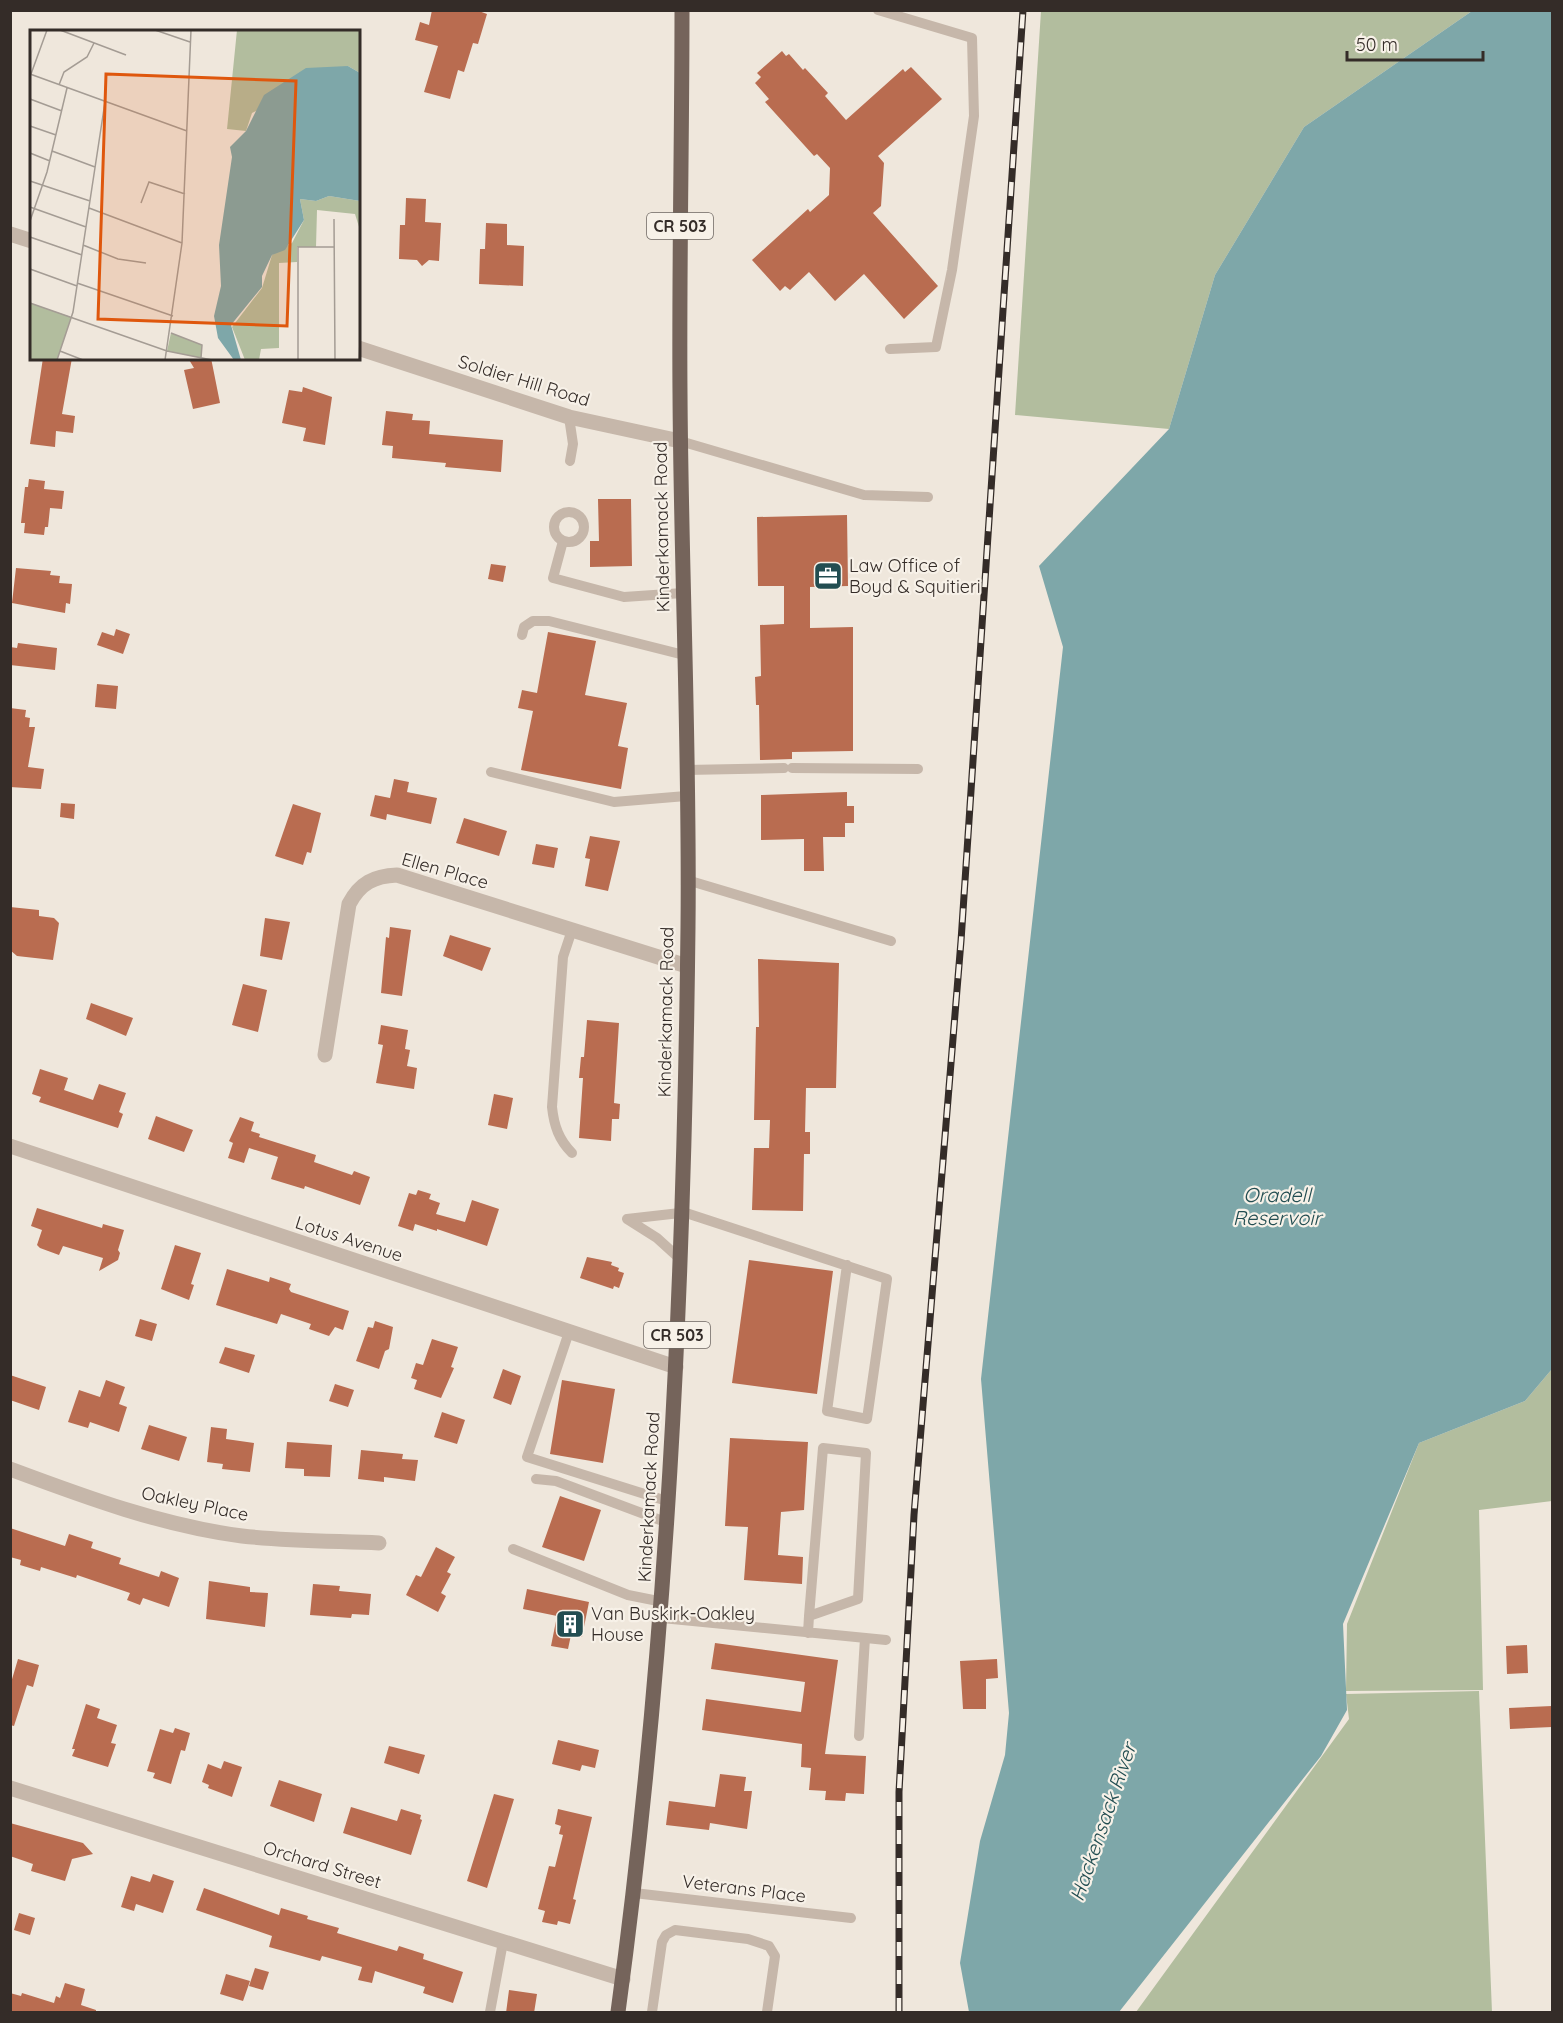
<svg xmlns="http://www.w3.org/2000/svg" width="1563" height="2023" font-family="Quicksand,sans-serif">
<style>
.green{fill:#b2bd9e}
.water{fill:#7ea7a9}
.building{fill:#b96c50}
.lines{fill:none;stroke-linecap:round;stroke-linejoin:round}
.service{stroke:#c6b7aa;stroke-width:10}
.minor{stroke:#c6b7aa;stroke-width:15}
.tertiary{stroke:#c6b7aa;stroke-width:15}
.primary{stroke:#75645b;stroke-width:15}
.rail-casing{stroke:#342c28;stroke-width:7}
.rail{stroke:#f7f1e8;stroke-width:4.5;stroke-dasharray:14;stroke-linecap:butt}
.labels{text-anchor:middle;stroke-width:4.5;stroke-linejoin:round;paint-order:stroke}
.shield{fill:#f7f1e8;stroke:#6e6762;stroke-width:1.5}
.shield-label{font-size:16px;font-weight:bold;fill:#342c28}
.street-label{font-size:18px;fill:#342c28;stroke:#f7f1e8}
.poi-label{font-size:18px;fill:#342c28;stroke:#f7f1e8;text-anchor:start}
.water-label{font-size:20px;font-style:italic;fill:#224d51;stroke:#f7f1e8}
.inset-road{fill:none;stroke:#a49c94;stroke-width:1.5}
.view{fill:#df570d;fill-opacity:0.15;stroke:#df570d;stroke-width:3}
.inset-edge{fill:none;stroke:#342c28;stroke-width:3}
</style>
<rect width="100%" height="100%" fill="#efe7dc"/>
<path class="green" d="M1041,11H1472L1304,127L1215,275L1169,429L1015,415Z
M1552,1369V1501L1479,1510L1483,1690L1346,1691L1347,1624L1419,1443L1525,1401Z
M1479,1691L1492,2012H1136L1349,1719L1346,1694Z"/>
<path class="water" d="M1472,11H1552V1369L1525,1401L1419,1443L1343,1624L1347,1710L1321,1756L1119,2012H969L960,1963L980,1841L1005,1755L1009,1713L981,1379L1063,647L1039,566L1169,429L1215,275L1304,127Z"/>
<path class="building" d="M432,10H476L487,14L478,44L473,43L464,72L458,70L450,99L424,92L438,46L415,40L420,22L429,25Z
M782,51L786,56L789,54L803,70L805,68L828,93L825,96L846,120L903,69L905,72L911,67L942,99L878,156L884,163L881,206L873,213L938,286L904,319L864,274L835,301L809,272L790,290L785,286L780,291L752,260L808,209L810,212L829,195L830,168L817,154L814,156L765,102L769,99L755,83L761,77L757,73Z
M406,198L426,199L425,222L441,223L439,261L429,260L422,266L417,260L399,259L400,225H405Z
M486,223L507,224V245L524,246L523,286L479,284L480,249H485Z
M43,358H72L62,414L75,416L73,433L56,431L55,447L30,444Z
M188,358H211L220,403L193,409L184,370L194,368Z
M303,387L332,397L325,445L303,441L306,428L282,423L289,390L302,392Z
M386,411L413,414L412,420L430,421L429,434L503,440L501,472L445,467L446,463L392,458L393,446L382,445Z
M29,479L45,481L44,489L64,491L62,509L50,508L48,527H45L44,535L24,533L25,523H21L25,487H28Z
M598,499H631L632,566L590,567V541H599Z
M847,515L848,586L810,587V628L853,627V751L792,752V759L760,760L759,705H756L755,677L761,676L760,625L784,624V586H758L757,517Z
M491,564L506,566L503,582L488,579Z
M16,568L51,571L50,575L60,576L59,583L72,584L70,604L66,603L65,613L12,603Z
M116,629L130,634L123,654L97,645L102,632L114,636Z
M548,632L596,641L585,695L627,703L618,746L628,748L621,789L521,770L533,711L518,708L522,690L537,693Z
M18,643L57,648L55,670L10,665V647L17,648Z
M97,684L118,686L116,709L95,707Z
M10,708L26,710L25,717L30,718L29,727H35L28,767L44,769L41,789L10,787Z
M394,779L409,782L407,792L437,798L431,824L387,814L386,820L370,816L375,795L390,798Z
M847,792V806H854V823H845V837H823L824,871H804V839L761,840V795Z
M61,803L75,804L74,819L60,817Z
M293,804L321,813L311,853L307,852L303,865L275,856Z
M464,818L507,831L499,856L456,843Z
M590,836L620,841L608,891L585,886L590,859L585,858Z
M536,844L558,848L554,868L532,864Z
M10,907L39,910V916L54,918L59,923L53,960L17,956L10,950Z
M265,918L290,922L282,960L260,956Z
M390,927L411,930L402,996L381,993L386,937L389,938Z
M450,935L491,948L482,971L443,956Z
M758,959L839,963L836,1088H806L805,1132H810V1154H804L803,1211L752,1210L754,1148H769L770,1120H754L756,1027H759Z
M243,984L267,990L258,1032L232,1025Z
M91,1003L133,1018L126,1036L86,1019Z
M587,1020L619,1023L614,1103L620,1104L619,1119H612L611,1141L579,1138L583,1078H579L581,1057H584Z
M381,1025L408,1030L405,1049L410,1050L407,1066L417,1068L414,1089L376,1083L383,1045L378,1044Z
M40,1069L68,1078L64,1090L93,1100L99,1084L126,1093L119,1112L123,1114L118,1128L39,1102L41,1097L32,1094Z
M494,1094L513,1098L507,1129L488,1125Z
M156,1116L193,1130L184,1152L148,1139Z
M240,1117L254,1122L251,1131L260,1134L259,1137L316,1155L314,1162L352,1175L354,1171L370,1177L360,1205L305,1186L304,1189L271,1179L278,1157L249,1148L244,1163L228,1158L233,1143L229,1141Z
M418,1190L431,1194L429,1199L440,1203L436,1214L465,1222L472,1200L499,1209L487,1246L437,1229V1231L415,1224L413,1231L398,1226L409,1193L416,1195Z
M37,1208L102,1228L103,1224L124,1230L118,1250L120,1253L118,1260L99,1271L103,1258L63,1246L59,1255L40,1248L37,1245L42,1230L31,1226Z
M175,1245L201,1253L191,1284L194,1285L189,1300L161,1289Z
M587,1257L612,1262L611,1265L619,1268L618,1271L624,1273L619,1288L614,1286L613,1289L580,1278Z
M749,1260L833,1271L817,1394L732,1383Z
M227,1269L269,1282L270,1277L291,1284L289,1289L291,1292L349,1311L343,1330L335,1327L329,1336L309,1329L311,1324L281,1314L277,1324L216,1305Z
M140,1319L157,1324L152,1341L135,1336Z
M375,1321L393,1327L389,1349L385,1351L379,1369L356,1361L368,1327L373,1328Z
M432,1339L458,1347L451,1367L454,1368L441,1398L414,1389L417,1380L411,1378L416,1363L423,1365Z
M225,1347L255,1355L249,1373L219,1363Z
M503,1369L521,1376L511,1405L493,1398Z
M10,1375L46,1387L39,1410L10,1400Z
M106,1380L125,1387L119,1404L127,1407L119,1432L90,1422L88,1428L68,1422L79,1390L100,1397Z
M562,1380L615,1389L603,1463L550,1454Z
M335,1384L354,1390L348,1407L329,1401Z
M442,1412L465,1420L457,1444L434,1437Z
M149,1425L187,1437L179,1461L141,1449Z
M211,1427L227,1429L226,1439L254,1443L250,1472L222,1469L223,1464L207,1462Z
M730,1438L808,1442L804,1510L781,1512L778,1555L803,1557L802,1584L744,1580L748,1527L725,1526Z
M287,1442L332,1445L330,1477L304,1476V1469L285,1468Z
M361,1450L403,1454L402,1459L418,1460L415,1481L384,1477V1482L358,1479Z
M560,1496L601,1510L584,1561L542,1547Z
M10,1528L65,1546L69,1534L93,1542L91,1548L121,1558L119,1564L159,1577L161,1571L179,1578L169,1607L143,1598L140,1605L127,1600L130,1593L77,1575L76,1578L41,1567L40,1571L20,1565L21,1560L10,1557Z
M436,1547L455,1557L447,1572L451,1574L441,1593L446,1596L438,1612L406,1595L416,1575L421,1577Z
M209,1581L250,1587V1592L268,1593L265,1627L206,1619Z
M313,1584L340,1586L339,1591L371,1594L369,1615L352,1614L351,1618L310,1615Z
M527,1589L589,1602L582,1637L571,1635L568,1649L551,1646L557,1616L523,1609Z
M715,1643L838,1660L825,1754L866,1756L864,1794L846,1793L845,1801L825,1800L826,1791L809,1790L811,1768L801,1767L802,1744L702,1730L706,1699L801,1712L805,1682L711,1669Z
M1527,1645L1528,1673L1507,1674L1506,1646Z
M18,1659L39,1665L33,1687L27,1685L14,1726L10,1725V1686Z
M997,1659L998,1678L986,1679V1709H963L960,1661Z
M86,1704L100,1709L97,1718L117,1725L111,1743L116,1744L108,1767L72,1756L75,1749H72Z
M1552,1706V1727L1510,1729L1509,1708Z
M175,1728L190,1733L185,1751L181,1750L171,1784L153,1778L155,1773L147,1771L160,1729L173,1733Z
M558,1740L599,1750L595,1768L582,1765L580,1771L552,1764Z
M389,1746L425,1755L419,1774L384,1763Z
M224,1761L242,1767L232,1797L208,1788L209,1785L202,1782L208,1764L221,1769Z
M720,1774L746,1777L744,1791H752L747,1829L710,1823L709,1830L666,1825L669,1801L715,1807Z
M279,1780L322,1794L314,1822L270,1806Z
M494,1794L514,1799L487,1888L467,1881Z
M351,1807L397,1821L401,1809L421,1815L420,1819L422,1820L411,1855L343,1833Z
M558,1809L592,1817L573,1899L576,1900L570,1924L558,1921L557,1925L542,1922L545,1911L538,1909L549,1866L555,1867L563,1835L559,1834L561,1826L555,1824Z
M10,1823L83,1843L93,1854L72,1859L65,1881L31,1871L33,1864L10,1856Z
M153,1874L174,1881L163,1913L136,1904L134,1911L121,1907L131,1876L150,1882Z
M204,1888L279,1915L281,1908L308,1916L307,1919L339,1928L337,1933L397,1951L399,1946L424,1954L423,1959L463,1972L453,2003L423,1993L425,1987L375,1971L372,1983L358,1980L362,1967L322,1956L320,1961L269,1947L272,1936L196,1910Z
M19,1913L35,1918L30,1935L14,1930Z
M255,1968L269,1972L263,1990L249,1986Z
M226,1974L250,1981L243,2001L220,1994Z
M65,1983L85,1989L81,2005L96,2010V2013H10V1993L21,1996L22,1993L54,2003L56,1996L60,1998Z
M509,1990L537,1994L534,2013H506Z"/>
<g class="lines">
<path class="service" d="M878,10L972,38L974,116L952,270L936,347L890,349
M569,417L573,444L570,461
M680,441L864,495L928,497
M554 527a15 15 0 1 1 30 0a15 15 0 1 1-30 0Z
M563,541L553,578L624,597L683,593
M522,635L524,627L533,621H549L684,655
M792,768L918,769
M686,770L784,768
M491,772L614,802L686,796
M687,880L891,941
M572,930L563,957L552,1107C554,1126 559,1140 572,1153
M680,1211L887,1279L867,1419L827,1411L847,1265
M627,1219L657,1238L679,1258
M627,1219L680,1213
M569,1332L527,1457L670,1502
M536,1479L556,1481L668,1523
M513,1549L628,1595L663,1602
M662,1618L886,1640
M808,1633L809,1616L823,1448L866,1453L858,1599L809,1616
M859,1736L865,1638
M634,1893L851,1918
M490,2012L503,1942
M652,2012L662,1942L666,1935L675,1930L748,1939L769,1946L775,1956L767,2012"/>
<path class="minor" d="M325,1055L349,904C360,883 374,876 397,875L687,966
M10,1146L676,1367
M10,1469C85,1497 163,1526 242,1536C287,1541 334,1541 379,1543
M10,1788L623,1979"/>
<path class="tertiary" d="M10,234L32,241
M358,348L569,417L680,441"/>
<path class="primary" d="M618,2012C667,1652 684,1290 688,927C690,749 681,571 680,393C679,266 682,138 682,10"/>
<g class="rail-casing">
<path id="rail" d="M899,2012V1792L914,1515L961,941L1023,10"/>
</g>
<use href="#rail" class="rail"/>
</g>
<defs>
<g id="office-square" transform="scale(1.5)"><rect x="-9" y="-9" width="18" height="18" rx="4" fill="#224d51" stroke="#f7f1e8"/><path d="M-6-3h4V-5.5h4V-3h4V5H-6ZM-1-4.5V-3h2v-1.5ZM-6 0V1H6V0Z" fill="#fff"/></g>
<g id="building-square" transform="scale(1.5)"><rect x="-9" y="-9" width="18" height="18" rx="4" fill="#224d51" stroke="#f7f1e8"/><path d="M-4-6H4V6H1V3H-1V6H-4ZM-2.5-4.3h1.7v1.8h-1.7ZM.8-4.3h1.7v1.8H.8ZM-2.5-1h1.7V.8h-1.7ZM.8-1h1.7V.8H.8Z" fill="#fff"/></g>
</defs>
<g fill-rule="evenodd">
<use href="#office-square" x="828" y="576"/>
<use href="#building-square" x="570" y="1624"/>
</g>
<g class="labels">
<g class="shield">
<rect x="647" y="213" width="66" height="26" rx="4.5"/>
<rect x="644" y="1322" width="66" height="26" rx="4.5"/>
</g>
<g class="shield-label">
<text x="680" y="232">CR 503</text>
<text x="677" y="1341">CR 503</text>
</g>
<g class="street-label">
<text transform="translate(524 381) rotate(17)" y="6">Soldier Hill Road</text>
<text transform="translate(662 527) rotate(-91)" y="6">Kinderkamack Road</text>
<text transform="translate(445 871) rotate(16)" y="6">Ellen Place</text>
<text transform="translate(666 1012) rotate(-89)" y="6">Kinderkamack Road</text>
<text transform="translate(349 1239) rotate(18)" y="6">Lotus Avenue</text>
<text transform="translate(649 1497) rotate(-87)" y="6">Kinderkamack Road</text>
<text transform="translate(195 1504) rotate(12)" y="6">Oakley Place</text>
<text transform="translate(322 1865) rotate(17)" y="6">Orchard Street</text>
<text transform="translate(744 1889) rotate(7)" y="6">Veterans Place</text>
</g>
<g class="poi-label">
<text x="849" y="572">Law Office of<tspan x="849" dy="21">Boyd &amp; Squitieri</tspan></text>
<text x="591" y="1620">Van Buskirk-Oakley<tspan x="591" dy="21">House</tspan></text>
</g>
<g class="water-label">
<text x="1277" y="1202">Oradell<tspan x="1277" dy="23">Reservoir</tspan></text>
<text transform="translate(1103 1822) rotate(-71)" y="7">Hackensack River</text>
</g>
</g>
<g transform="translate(30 30)">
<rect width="330" height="330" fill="#efe7dc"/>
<path d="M207,0H330V43L318,36L222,83L216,101L197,99ZM299,166L330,171V200L325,184L287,180L286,217H267V232L249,233V318L231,319L229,330H215L202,297L232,258L242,225L262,213L274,190L270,169L286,171ZM0,273L41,287L27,330H0ZM141,303L172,315L171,328L137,321Z" fill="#b2bd9e"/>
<path d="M318,36L330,43V171L299,166L286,171L270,169L274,190L255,220L242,225L232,246V257L201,295L211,330H204L188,308L184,286L191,256L189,215L202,127L200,117L216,101L234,65L276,38Z" fill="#7ea7a9"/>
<path class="inset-road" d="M30,0L96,25M125,0L160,12M0,44L157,101M1,44L17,0M29,55L34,42L57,27L64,13M0,69L32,81M0,96L26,105M22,121L65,137M0,123L20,131M0,151L60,171M111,173L119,152L155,164M0,177L56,197M59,178L152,213M304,189L305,330M0,191L17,142L37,58M0,207L52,225M53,215L88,229L116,233M0,239L47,256M47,253L143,286M0,273L137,321M141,303L172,315L171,328M30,321L53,330M137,321L182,330M27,330L43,282L75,72M135,330L152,213L161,0M268,330V217H304M329,330L330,312"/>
<path class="view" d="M76,44L266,51L257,296L68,289Z"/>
<rect width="330" height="330" class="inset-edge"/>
</g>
<rect width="1563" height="2023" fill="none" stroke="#342c28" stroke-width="24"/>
<path d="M1347 51v9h136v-9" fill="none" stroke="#342c28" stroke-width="3"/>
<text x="1356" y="51" font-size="18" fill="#342c28" stroke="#f7f1e8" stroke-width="4.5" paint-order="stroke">50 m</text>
</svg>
